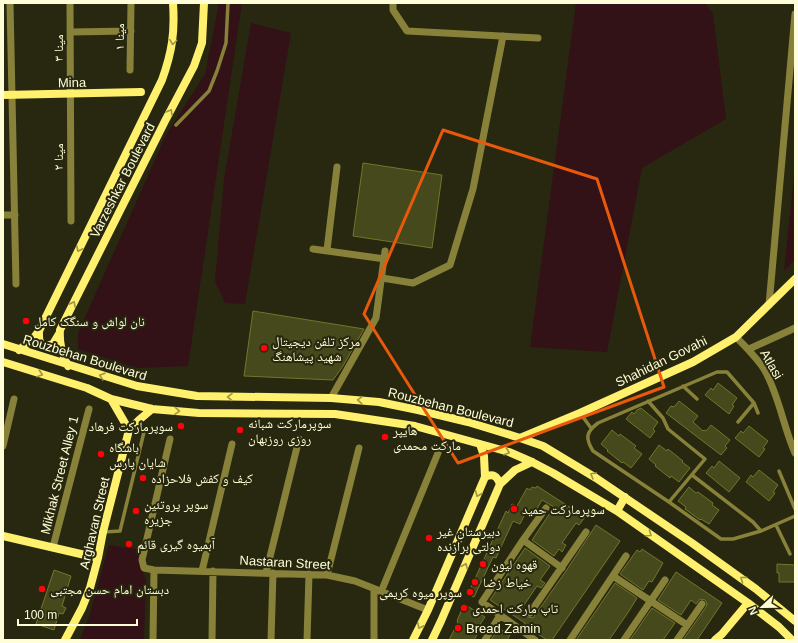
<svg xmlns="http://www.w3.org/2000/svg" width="798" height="643" font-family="Arial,'Noto Naskh Arabic',sans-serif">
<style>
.green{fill:#321217}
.building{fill:#46491b;stroke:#71762c}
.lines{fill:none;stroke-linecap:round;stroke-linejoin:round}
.lane{stroke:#888139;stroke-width:3.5}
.street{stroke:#888139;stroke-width:7}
.secondary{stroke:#fff06d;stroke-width:8}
.oneway{stroke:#9e9643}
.marked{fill:none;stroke:#e8590c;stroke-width:3;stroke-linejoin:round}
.poi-dot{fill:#ff020a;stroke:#27280f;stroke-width:1.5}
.labels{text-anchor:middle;stroke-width:4;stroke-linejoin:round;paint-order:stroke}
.street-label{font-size:13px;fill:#fffed6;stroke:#27280f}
.poi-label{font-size:13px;fill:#fffed6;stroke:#27280f;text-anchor:start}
</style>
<rect width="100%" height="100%" fill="#27280f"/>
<path class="green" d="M218,3H242L188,366L137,368L78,349V333L166,135L205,74L218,8Z
M576,3H705L713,14L726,119L642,168L607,352L530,347Z
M251,23L291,33L245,304L225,303L215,281L224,179Z
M795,166V260L784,271Z
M109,545L136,549L146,580L144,640H80L89,617Z"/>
<path class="building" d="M363,163L442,175L432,248L353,236Z
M253,311L364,329L343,366L333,380L244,376Z
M718,383L737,398L732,405L734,406L729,414L705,395L711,388L713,390Z
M679,401L698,416L693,422L703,431L704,430L706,431L711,425L730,440L725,446L727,448L721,455L666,413L671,406L674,407Z
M641,408L658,422L653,429L655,431L650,438L626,419L632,412L634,414L637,410Z
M749,426L768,441L763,448L765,449L759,457L735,438L741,431L743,433Z
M612,430L619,436L620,434L636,446L634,448L642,454L631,468L623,462L622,463L607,451L608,450L601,444Z
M659,445L667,451L668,449L683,461L682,462L690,468L679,482L671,476L670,478L655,466L656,465L649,459Z
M719,461L740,478L729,492L706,473L712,466L714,468Z
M759,470L778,485L773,492L775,493L769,501L746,482L751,475L753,477Z
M537,486L585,517L579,525L576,523L562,543L566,545L562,552L559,549L554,556L532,540L554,507L542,500L534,514L527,510L520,524L513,521L496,558L493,557L474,597L468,594L506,511L508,513L512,504L517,506L527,488L530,490L532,487L536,488Z
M689,487L696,493L698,492L713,503L712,505L719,510L709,524L701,519L700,520L685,509L686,507L678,501Z
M596,525L620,541L552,640H547L524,625L525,623L490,600L525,548L550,566L540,580L545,583L541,588L537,586L520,611L525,614L528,617L533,618L566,571Z
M642,549L663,563L652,582L649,581L643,590L620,574L637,550L640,552Z
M777,564L795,565V582H779V573H777Z
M54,570L71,576L62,606L66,608L63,614L59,613L54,630L36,624Z
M676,572L722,603L697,640H683L706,607L707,604L705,600L700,599L696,604L691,600L681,615L658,600Z
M615,583L637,598L629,611L609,640H576Z
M464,604L485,617L479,626L481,628L474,640H449L458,622L457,621Z
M652,608L675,623L663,640H630Z
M498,628L510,635L507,640H491Z"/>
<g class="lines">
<path class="lane" d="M176,125L209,91L217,71L226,43L228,3
M683,386L697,399
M648,401L663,418L668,429L705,459L669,502
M580,413L591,428
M758,413L754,403L727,372H717L598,423C586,432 585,438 593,451L669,502L721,539H733L761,531L795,516
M738,422L754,403
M779,471L795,509
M692,475L753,522L761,531
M776,525L790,554
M104,532L120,531L144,432"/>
<path class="street" d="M10,3L16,284
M70,3L71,221
M393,3V10L407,31L538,38
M70,32L131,31
M130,70L131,3
M3,215H15
M313,249L385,259
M327,250L337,167
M382,278L413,283L450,265L473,189L503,36
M769,305L795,14
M736,337C746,347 756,357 764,369C779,395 783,426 795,453
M749,349L795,328
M331,398L376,318L385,251
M170,439L142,560L144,568L154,570L327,575L355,581L428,610
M3,446L14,399
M523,540L562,568
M53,547L89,409
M202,571L232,444
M266,573L299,439
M327,575L359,448
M613,576L687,625
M381,592L438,453
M530,613L586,532
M153,640L154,570
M212,640L213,571
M271,640L273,573
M307,640L309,574
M374,640V589
M485,640L500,615
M535,640L482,602L523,540L546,508
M570,640L626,556
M624,640L665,580
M677,640L702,604"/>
<path class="secondary" d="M3,95L141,92
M39,331C39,338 38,344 46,346L53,344L59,334
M3,344L137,386L197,396L331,398L379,402L418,410L468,422L520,438L543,446L596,478L692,543L756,589L795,621
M19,350L33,339L39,331L162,80C172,52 175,33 173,3
M3,362L87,388L111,399L152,409L199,413L335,414L415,426L509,452L532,462L553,473L617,511L748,603L779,627L792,640
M68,366C62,353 59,344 60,330L165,121L194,66L202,43L204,3
M111,399L129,430
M520,438L580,413L693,362L736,337L795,279
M485,477C493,473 497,476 500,484
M617,511L625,497
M3,536L98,558
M65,640L82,608L90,588L98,558L103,532L129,430L139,420L152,409
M413,640L428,610L485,477L484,456L480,444
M432,640L441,621L500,484L515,470L532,462
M715,640L722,634L748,603"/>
</g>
<defs><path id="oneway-chevron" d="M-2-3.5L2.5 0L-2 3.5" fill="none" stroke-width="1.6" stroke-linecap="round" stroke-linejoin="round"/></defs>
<g class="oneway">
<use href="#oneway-chevron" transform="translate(173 42) rotate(97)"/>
<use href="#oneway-chevron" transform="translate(170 112) rotate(-61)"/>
<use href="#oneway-chevron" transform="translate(79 249) rotate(116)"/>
<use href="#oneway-chevron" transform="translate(73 304) rotate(-63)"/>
<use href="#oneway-chevron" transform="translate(40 374) rotate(18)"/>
<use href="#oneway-chevron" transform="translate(102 376) rotate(-164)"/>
<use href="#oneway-chevron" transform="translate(230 397) rotate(-179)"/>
<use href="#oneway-chevron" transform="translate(360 400) rotate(-176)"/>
<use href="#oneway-chevron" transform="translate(177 411) rotate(4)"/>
<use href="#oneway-chevron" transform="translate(507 452) rotate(19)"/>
<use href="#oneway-chevron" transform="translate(593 475) rotate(-149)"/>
<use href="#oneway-chevron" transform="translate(478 494) rotate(113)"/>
<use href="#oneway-chevron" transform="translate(649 534) rotate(35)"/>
<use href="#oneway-chevron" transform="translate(465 566) rotate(-67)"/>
<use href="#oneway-chevron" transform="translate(743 579) rotate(-144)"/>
<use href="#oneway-chevron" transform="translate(420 626) rotate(117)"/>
</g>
<path class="marked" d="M443,130L597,179L664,387L458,463L364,314Z"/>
<g class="poi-dot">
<circle cx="26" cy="321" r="4"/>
<circle cx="264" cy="348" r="4"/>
<circle cx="181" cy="426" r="4"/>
<circle cx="240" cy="430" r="4"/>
<circle cx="385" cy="437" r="4"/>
<circle cx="101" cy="454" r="4"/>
<circle cx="143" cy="478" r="4"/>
<circle cx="514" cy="509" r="4"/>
<circle cx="136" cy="511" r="4"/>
<circle cx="429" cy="538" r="4"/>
<circle cx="129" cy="544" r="4"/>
<circle cx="483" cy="564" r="4"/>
<circle cx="475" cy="582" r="4"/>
<circle cx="42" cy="589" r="4"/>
<circle cx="470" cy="592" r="4"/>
<circle cx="464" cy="608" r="4"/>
<circle cx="458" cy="628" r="4"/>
</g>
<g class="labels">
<g class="street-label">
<text transform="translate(119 37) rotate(-90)" y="5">مینا ۱</text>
<text transform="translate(58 48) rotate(-90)" y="5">مینا ۳</text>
<text transform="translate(72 82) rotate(-1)" y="5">Mina</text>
<text transform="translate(58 157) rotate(-90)" y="5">مینا ۲</text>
<text transform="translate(122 180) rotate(-63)" y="5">Varzeshkar Boulevard</text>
<text transform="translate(85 357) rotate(17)" y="5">Rouzbehan Boulevard</text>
<text transform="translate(661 361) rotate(-26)" y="5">Shahidan Govahi</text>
<text transform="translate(772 364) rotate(60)" y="5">Atlasi</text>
<text transform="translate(451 407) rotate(14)" y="5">Rouzbehan Boulevard</text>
<text transform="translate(59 475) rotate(-76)" y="5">Mikhak Street Alley 1</text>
<text transform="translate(94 523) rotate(-77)" y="5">Arghavan Street</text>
<text transform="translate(285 562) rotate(3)" y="5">Nastaran Street</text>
</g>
<g class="poi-label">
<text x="34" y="326">نان لواش و سنگک کامل</text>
<text x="272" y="346">مرکز تلفن دیجیتال<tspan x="272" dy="15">شهید پیشاهنگ</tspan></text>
<text x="248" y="428">سوپرمارکت شبانه<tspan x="248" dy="15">روزی روزبهان</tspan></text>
<text x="173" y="431" text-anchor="end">سوپرمارکت فرهاد</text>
<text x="393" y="435">هایپر<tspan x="393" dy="15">مارکت محمدی</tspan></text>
<text x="109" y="452">باشگاه<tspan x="109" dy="15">شایان پارس</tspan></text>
<text x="151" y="483">کیف و کفش فلاحزاده</text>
<text x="144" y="509">سوپر پروتئین<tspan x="144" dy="15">جزیره</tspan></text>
<text x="522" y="514">سوپرمارکت حمید</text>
<text x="437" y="536">دبیرستان غیر<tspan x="437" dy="15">دولتی برازنده</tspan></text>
<text x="137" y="549">آبمیوه گیری قائم</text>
<text x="491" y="569">قهوه لیون</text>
<text x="483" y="587">خیاط زضا</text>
<text x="50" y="594">دبستان امام حسن مجتبی</text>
<text x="462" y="597" text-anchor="end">سوپر میوه کریمی</text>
<text x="472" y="613">تاپ مارکت احمدی</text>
<text x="466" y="633">Bread Zamin</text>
</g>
</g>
<rect width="798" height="643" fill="none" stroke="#fffed6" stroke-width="8"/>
<g transform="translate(762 607) rotate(248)" stroke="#27280f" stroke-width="3" paint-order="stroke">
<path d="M0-3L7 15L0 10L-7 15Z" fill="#fffed6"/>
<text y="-6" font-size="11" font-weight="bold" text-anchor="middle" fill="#fffed6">N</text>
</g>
<path d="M18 619v6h119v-6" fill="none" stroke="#fffed6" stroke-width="2"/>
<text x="24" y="619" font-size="12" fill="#fffed6" stroke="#27280f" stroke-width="3" paint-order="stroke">100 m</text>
</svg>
